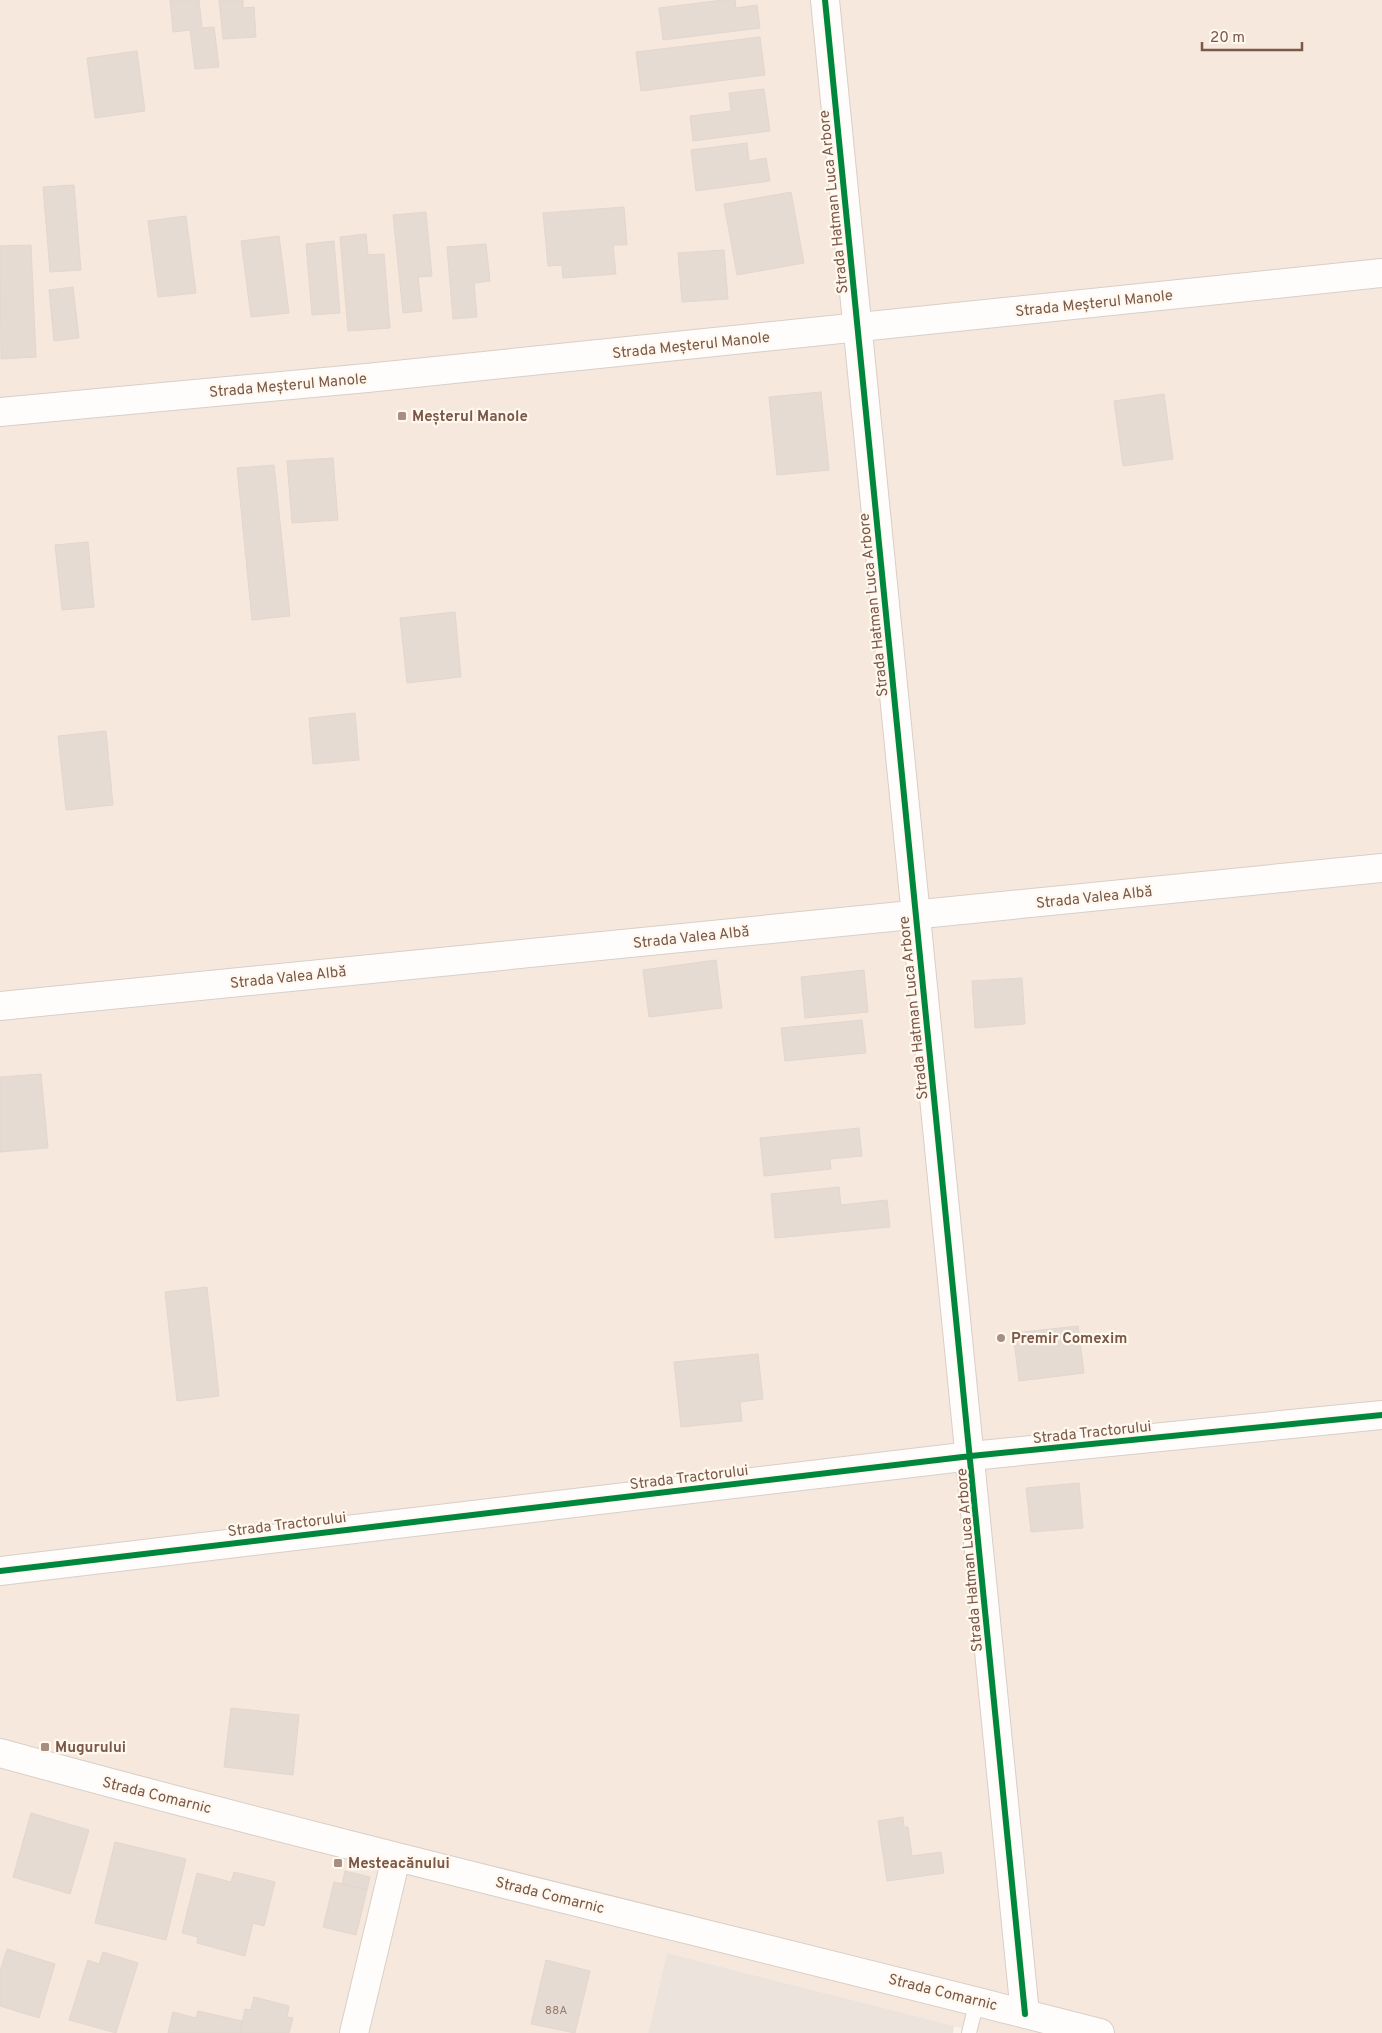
<svg xmlns="http://www.w3.org/2000/svg" width="1382" height="2033" font-family="Overpass,sans-serif">
<style>
.residential{fill:#f6e8dc}
.industrial{fill:#ede3dd}
.building{fill:#e6dbd3;stroke:#e2d6ce}
.lines{fill:none;stroke-linecap:round;stroke-linejoin:round}
.lane-casing{stroke:#d8cfc8;stroke-width:16}
.street-casing{stroke:#d8cfc8;stroke-width:30}
.secondary-casing{stroke:#d9cec8;stroke-width:30}
.lane{stroke:#fefdfc;stroke-width:14}
.street{stroke:#fefdfc;stroke-width:28}
.secondary{stroke:#fefdfc;stroke-width:28}
.cycleway-casing{stroke:#fff8ef;stroke-width:9}
.cycleway{stroke:#00873e;stroke-width:6}
.poi-dot{fill:#a78e81;stroke:#fff8ef;stroke-width:2}
.labels{text-anchor:middle;stroke-width:4.5;stroke-linejoin:round;paint-order:stroke}
.number-label{font-size:12px;fill:#987b6d}
.street-label{font-size:15px;fill:#7b5848;stroke:#fff8ef}
.poi-label{font-size:15px;font-weight:bold;fill:#7b5848;stroke:#fff8ef;text-anchor:start}
</style>
<rect width="100%" height="100%" fill="#f9f3ec"/>
<path class="residential" d="M0,0H1382V2033H980L667,1953L648,2033H0Z"/>
<path class="industrial" d="M667,1953L954,2026L953,2033H648Z"/>
<path class="building" d="M170,0H199L202,28L214,27L219,67L195,69L190,30L173,32Z
M219,0H243V8L254,7L256,37L223,39Z
M723,0H735L736,8L757,5L760,28L663,40L659,8Z
M760,37L765,75L641,91L636,52Z
M137,51L145,111L95,118L87,58Z
M764,89L770,131L693,141L690,116L731,111L729,93Z
M747,143L749,161L766,158L770,181L696,191L691,150Z
M74,185L81,270L50,272L43,187Z
M791,192L804,263L737,275L724,204Z
M624,207L627,245H613L616,274L563,278L562,265L548,266L543,213Z
M426,212L432,276L418,277L422,311L403,313L393,215Z
M186,216L196,293L158,297L148,221Z
M366,234L368,255L384,254L390,328L348,331L340,237Z
M279,236L289,313L251,317L241,241Z
M334,241L340,313L312,315L306,244Z
M486,244L490,281L474,283L477,317L453,319L447,247Z
M31,245L36,357L1,359L0,246Z
M724,250L728,299L682,302L678,253Z
M73,287L79,338L54,341L49,290Z
M821,392L829,470L777,475L769,397Z
M1164,394L1173,459L1123,466L1114,401Z
M333,458L338,520L292,523L287,461Z
M274,465L290,616L252,620L237,468Z
M88,542L94,607L62,610L55,545Z
M455,612L461,677L407,683L400,618Z
M355,713L359,760L313,764L309,718Z
M106,731L113,805L66,810L58,736Z
M716,960L722,1008L649,1017L643,970Z
M864,970L868,1012L805,1018L801,977Z
M1022,978L1025,1024L975,1028L972,981Z
M862,1020L866,1053L785,1061L781,1028Z
M41,1074L48,1148L0,1152V1077Z
M859,1128L862,1156L830,1159L831,1169L764,1176L760,1138Z
M839,1187L841,1205L887,1200L890,1227L775,1238L771,1194Z
M207,1287L219,1396L177,1401L165,1292Z
M1078,1326L1084,1373L1019,1381L1013,1333Z
M758,1354L763,1399L740,1402L742,1421L681,1427L674,1362Z
M1079,1483L1083,1528L1031,1532L1026,1488Z
M231,1708L299,1715L293,1775L224,1767Z
M31,1813L89,1830L70,1894L13,1877Z
M903,1817L904,1827H908L912,1856L941,1852L944,1873L887,1881L878,1821Z
M115,1842L186,1859L166,1940L95,1923Z
M345,1871L370,1877L367,1890L342,1884Z
M234,1872L275,1882L264,1926L253,1923L245,1956L197,1943L198,1937L182,1933L197,1873L231,1882Z
M334,1882L367,1890L356,1935L323,1927Z
M7,1949L55,1964L39,2018L0,2006V1971Z
M103,1952L138,1963L116,2033L69,2020L88,1960L99,1964Z
M546,1960L590,1971L575,2033L531,2024Z
M254,1997L289,2006L287,2017L293,2018L289,2033H240L245,2009L251,2010Z
M198,2011L242,2021L240,2033H168L173,2012L196,2018Z"/>
<g class="lines">
<g class="lane-casing">
<path id="lane" d="M969,2033L977,2000"/>
</g>
<g class="street-casing">
<path id="street" d="M0,412L367,378L1382,273
M0,1006L1382,868
M0,1571L971,1456L1382,1415
M0,1753C365,1853 734,1939 1100,2033
M354,2033L396,1858"/>
</g>
<g class="secondary-casing">
<path id="secondary" d="M825,0L1025,2014"/>
</g>
<use href="#lane" class="lane"/>
<use href="#street" class="street"/>
<use href="#secondary" class="secondary"/>
<g class="cycleway-casing">
<path id="cycleway" d="M825,0L1025,2014
M0,1571L971,1456L1382,1415"/>
</g>
<use href="#cycleway" class="cycleway"/>
</g>
<g class="poi-dot">
<rect x="397" y="411" width="10" height="10" rx="2.5"/>
<circle cx="1001" cy="1338" r="5"/>
<rect x="40" y="1742" width="10" height="10" rx="2.5"/>
<rect x="333" y="1858" width="10" height="10" rx="2.5"/>
</g>
<g class="labels">
<g class="number-label">
<text x="556" y="2014">88A</text>
</g>
<g class="street-label">
<text transform="translate(833 202) rotate(-96)" y="5">Strada Hatman Luca Arbore</text>
<text transform="translate(1094 303) rotate(-6)" y="5">Strada Meșterul Manole</text>
<text transform="translate(691 345) rotate(-6)" y="5">Strada Meșterul Manole</text>
<text transform="translate(288 385) rotate(-5)" y="5">Strada Meșterul Manole</text>
<text transform="translate(873 605) rotate(-96)" y="5">Strada Hatman Luca Arbore</text>
<text transform="translate(1094 897) rotate(-6)" y="5">Strada Valea Albă</text>
<text transform="translate(691 937) rotate(-6)" y="5">Strada Valea Albă</text>
<text transform="translate(288 977) rotate(-6)" y="5">Strada Valea Albă</text>
<text transform="translate(913 1008) rotate(-96)" y="5">Strada Hatman Luca Arbore</text>
<text transform="translate(1092 1432) rotate(-6)" y="5">Strada Tractorului</text>
<text transform="translate(689 1477) rotate(-7)" y="5">Strada Tractorului</text>
<text transform="translate(287 1524) rotate(-7)" y="5">Strada Tractorului</text>
<text transform="translate(969 1560) rotate(-95)" y="5">Strada Hatman Luca Arbore</text>
<text transform="translate(157 1795) rotate(14)" y="5">Strada Comarnic</text>
<text transform="translate(550 1895) rotate(14)" y="5">Strada Comarnic</text>
<text transform="translate(943 1992) rotate(14)" y="5">Strada Comarnic</text>
</g>
<g class="poi-label">
<text x="412" y="421">Meșterul Manole</text>
<text x="1011" y="1343">Premir Comexim</text>
<text x="55" y="1752">Mugurului</text>
<text x="348" y="1868">Mesteacănului</text>
</g>
</g>
<path d="M1202 42v8h100v-8" fill="none" stroke="#7b5848" stroke-width="2.5"/>
<text x="1210" y="42" font-size="15" fill="#7b5848" stroke="#fff8ef" stroke-width="4" paint-order="stroke">20 m</text>
</svg>
